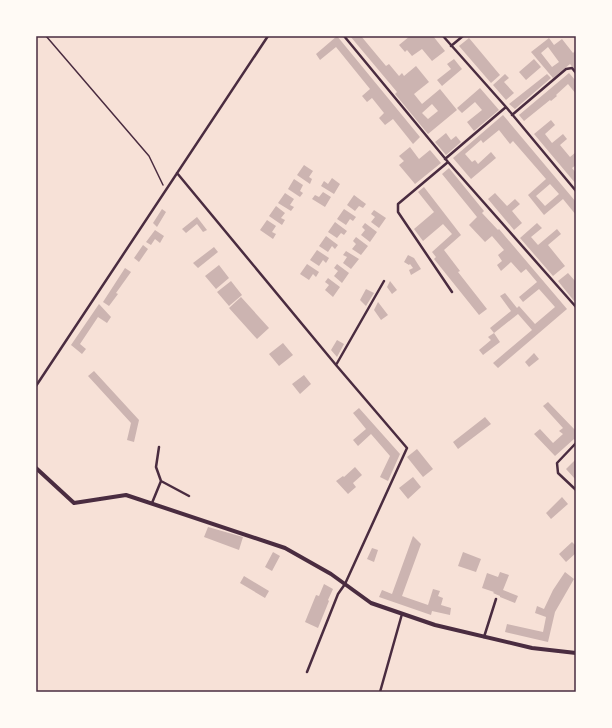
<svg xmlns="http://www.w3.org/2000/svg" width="612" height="728" font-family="Lora,serif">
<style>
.building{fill:#ccb4b1;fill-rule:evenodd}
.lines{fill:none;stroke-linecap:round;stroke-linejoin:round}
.path{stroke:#4a2c40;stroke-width:1.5}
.service{stroke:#4a2c40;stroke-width:2.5}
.minor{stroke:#4a2c40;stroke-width:4}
.neatline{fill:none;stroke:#4a2c40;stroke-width:1.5}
</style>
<rect width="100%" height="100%" fill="#f7e1d7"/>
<path class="building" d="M337,36L420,137L413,144L393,119L385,125L379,118L384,113L372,98L367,102L362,96L370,89L336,47L320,60L316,54Z
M350,36H361L386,66L389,64L399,76L402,73L404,76L416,66L429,82L414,94L422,104L440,89L457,110L428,134L395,94L397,92ZM432,104L438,111L428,119L422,113Z
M410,36H433L445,51L432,61L422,49L412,56L407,50L405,52L399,45Z
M469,38L500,75L491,83L459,46Z
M549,38L554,45L562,39L573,53L576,50V71L570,64L553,78L531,52ZM548,47L559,62L552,67L541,53Z
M454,59L462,69L442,86L437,80L451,69L447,64Z
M534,59L541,67L526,80L519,72Z
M569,73L576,81V94L568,84L556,95L557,96L551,101L550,100L524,121L519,115Z
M505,74L509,78L504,82L514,93L506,100L493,85Z
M547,74L551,78L515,109L509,104Z
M480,88L499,110L474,131L467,122L482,110L475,102L462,113L457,108Z
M503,115L576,202V215L563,199L544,215L528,195L546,179L513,141L510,144L499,130L483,143L481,140L465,154L472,162L475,160L478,164L491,152L496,158L471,179L453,158ZM550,184L559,194L545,206L536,196Z
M551,120L555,125L545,134L552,143L563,134L567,139L560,145L570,157L576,152V165L572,168L576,173V184L534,134Z
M446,133L451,140L456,136L461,142L446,155L435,142Z
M410,147L419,159L430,150L441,163L415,184L399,165L404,161L399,156Z
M304,165L313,171L309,177L312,179L310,184L297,175Z
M449,168L484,211L482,213L498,230L499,229L567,309L498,368L493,363L532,330L518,314L494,333L490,328L511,311L500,296L505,293L517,308L519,306L535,324L555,307L539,289L523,302L519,297L537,282L526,269L521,273L511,262L501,271L497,265L502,261L498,255L504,250L492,236L485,242L469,225L477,217L442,174Z
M332,178L340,184L334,194L321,186L324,181L328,184Z
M294,179L303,185L300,191L303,193L300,197L288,189Z
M424,187L461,235L444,250L460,271L458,272L487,309L479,315L434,259L436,257L432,252L452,234L443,224L423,241L414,229L434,212L418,192Z
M323,192L331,197L325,207L312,199L315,195L319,197Z
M285,193L294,199L290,205L294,207L291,211L278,203Z
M495,193L507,206L515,199L520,204L512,211L522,223L514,230L488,199Z
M354,195L366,204L363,208L359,206L355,211L347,205Z
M276,206L285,213L281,218L285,220L282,225L269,216Z
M162,209L166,212L157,227L153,223Z
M344,209L356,217L353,221L350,219L346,225L337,219Z
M374,210L386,218L379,228L371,222L375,217L371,214Z
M197,217L207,230L203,232L197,224L186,233L182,229Z
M267,220L276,226L272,232L276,234L273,239L260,230Z
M335,222L347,231L344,235L341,233L337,238L328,232Z
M365,223L377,232L370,242L361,235L365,230L362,227Z
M537,223L542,228L531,237L538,245L557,229L561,234L548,245L565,266L553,276L520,238Z
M155,230L164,236L160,243L155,239L151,245L146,242Z
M326,236L338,245L335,249L332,246L328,252L319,246Z
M356,237L368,246L361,255L352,249L356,244L353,241Z
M143,245L148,249L139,262L134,258Z
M214,247L218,252L198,268L193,263Z
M317,250L329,258L326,263L323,260L319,266L310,260Z
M346,251L359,259L351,269L343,263L347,257L343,255Z
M408,255L414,258L421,269L411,275L409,270L413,268L410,264L409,265L404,262Z
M307,264L319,272L316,277L313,274L309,280L300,274Z
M337,264L349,273L342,283L334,276L338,271L334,268Z
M219,265L229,278L216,289L205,276Z
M125,268L131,272L116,293L118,294L109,306L103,302Z
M568,273L576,282V300L574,301L558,281Z
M328,278L340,287L333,297L325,290L329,285L325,282Z
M231,281L242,295L229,306L217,292Z
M390,281L397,290L392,294L387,287Z
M366,289L374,293L366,306L360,300Z
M241,297L269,328L257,339L229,308Z
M378,302L388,315L381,320L374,310Z
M99,304L111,317L107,323L98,317L80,344L86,349L82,354L71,345Z
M494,333L500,342L483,355L479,350L491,340L488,337Z
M337,340L344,344L337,357L331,350Z
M283,343L293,355L279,366L269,354Z
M534,353L539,359L529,367L525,362Z
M94,371L139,420L134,442L127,440L131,423L88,376Z
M304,375L311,384L300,394L292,384Z
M548,402L576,431V438L575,440L574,439L555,456L534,434L540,429L553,443L563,434L559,431L563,428L543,406Z
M359,408L400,454L388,481L380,477L390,456L371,434L358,446L353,440L366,429L353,413Z
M485,417L491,424L458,449L453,442Z
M417,449L433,469L423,477L407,457Z
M576,459V480L566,469Z
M355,467L362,475L353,483L356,487L348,494L336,481L343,476L344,477Z
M413,477L421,487L408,499L399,488Z
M562,497L568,504L551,519L546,513Z
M208,527L243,537L239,550L204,537Z
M413,536L421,544L402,596L428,605L433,589L440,591L438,596L443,598L441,605L451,608L450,615L432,611L431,615L379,597L382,590L392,594Z
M572,542L576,546V553L566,562L559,554Z
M372,548L378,550L374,562L367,559Z
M273,552L280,556L272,571L265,567Z
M463,552L481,559L476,572L458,566Z
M500,572L509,575L503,590L518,596L515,603L500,597V596L493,593L494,592L482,588L487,573L498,577Z
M565,572L574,579L555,612L548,642L505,632L507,624L543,632L546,617L535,613L537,606L544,609L553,590Z
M244,576L269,591L265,598L240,583Z
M324,584L333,589L328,600L329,601L318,628L305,622L316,595L319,596Z"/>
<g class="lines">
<path class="path" d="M46,36L149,156L163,185"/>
<path class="service" d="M344,36L448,162L576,307
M443,36L506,107L576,191
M451,46L463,36
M512,115L566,69L572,68L576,73
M445,159L506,107
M448,162L398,204V212L452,292
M177,173L336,365L407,448L345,584L338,594L307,672
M336,365L384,281
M36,386L268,36
M576,443L557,463L558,473L576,490
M159,447L156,467L161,481
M152,503L161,481L189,496
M484,637L496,599
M380,692L402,614"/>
<path class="minor" d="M36,468L74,503L126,495L285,548L331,574L371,603L435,625L532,648L576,653"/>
</g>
<rect width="612" height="728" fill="none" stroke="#fffaf5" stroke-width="74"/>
<rect x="37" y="37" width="538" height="654" class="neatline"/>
</svg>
